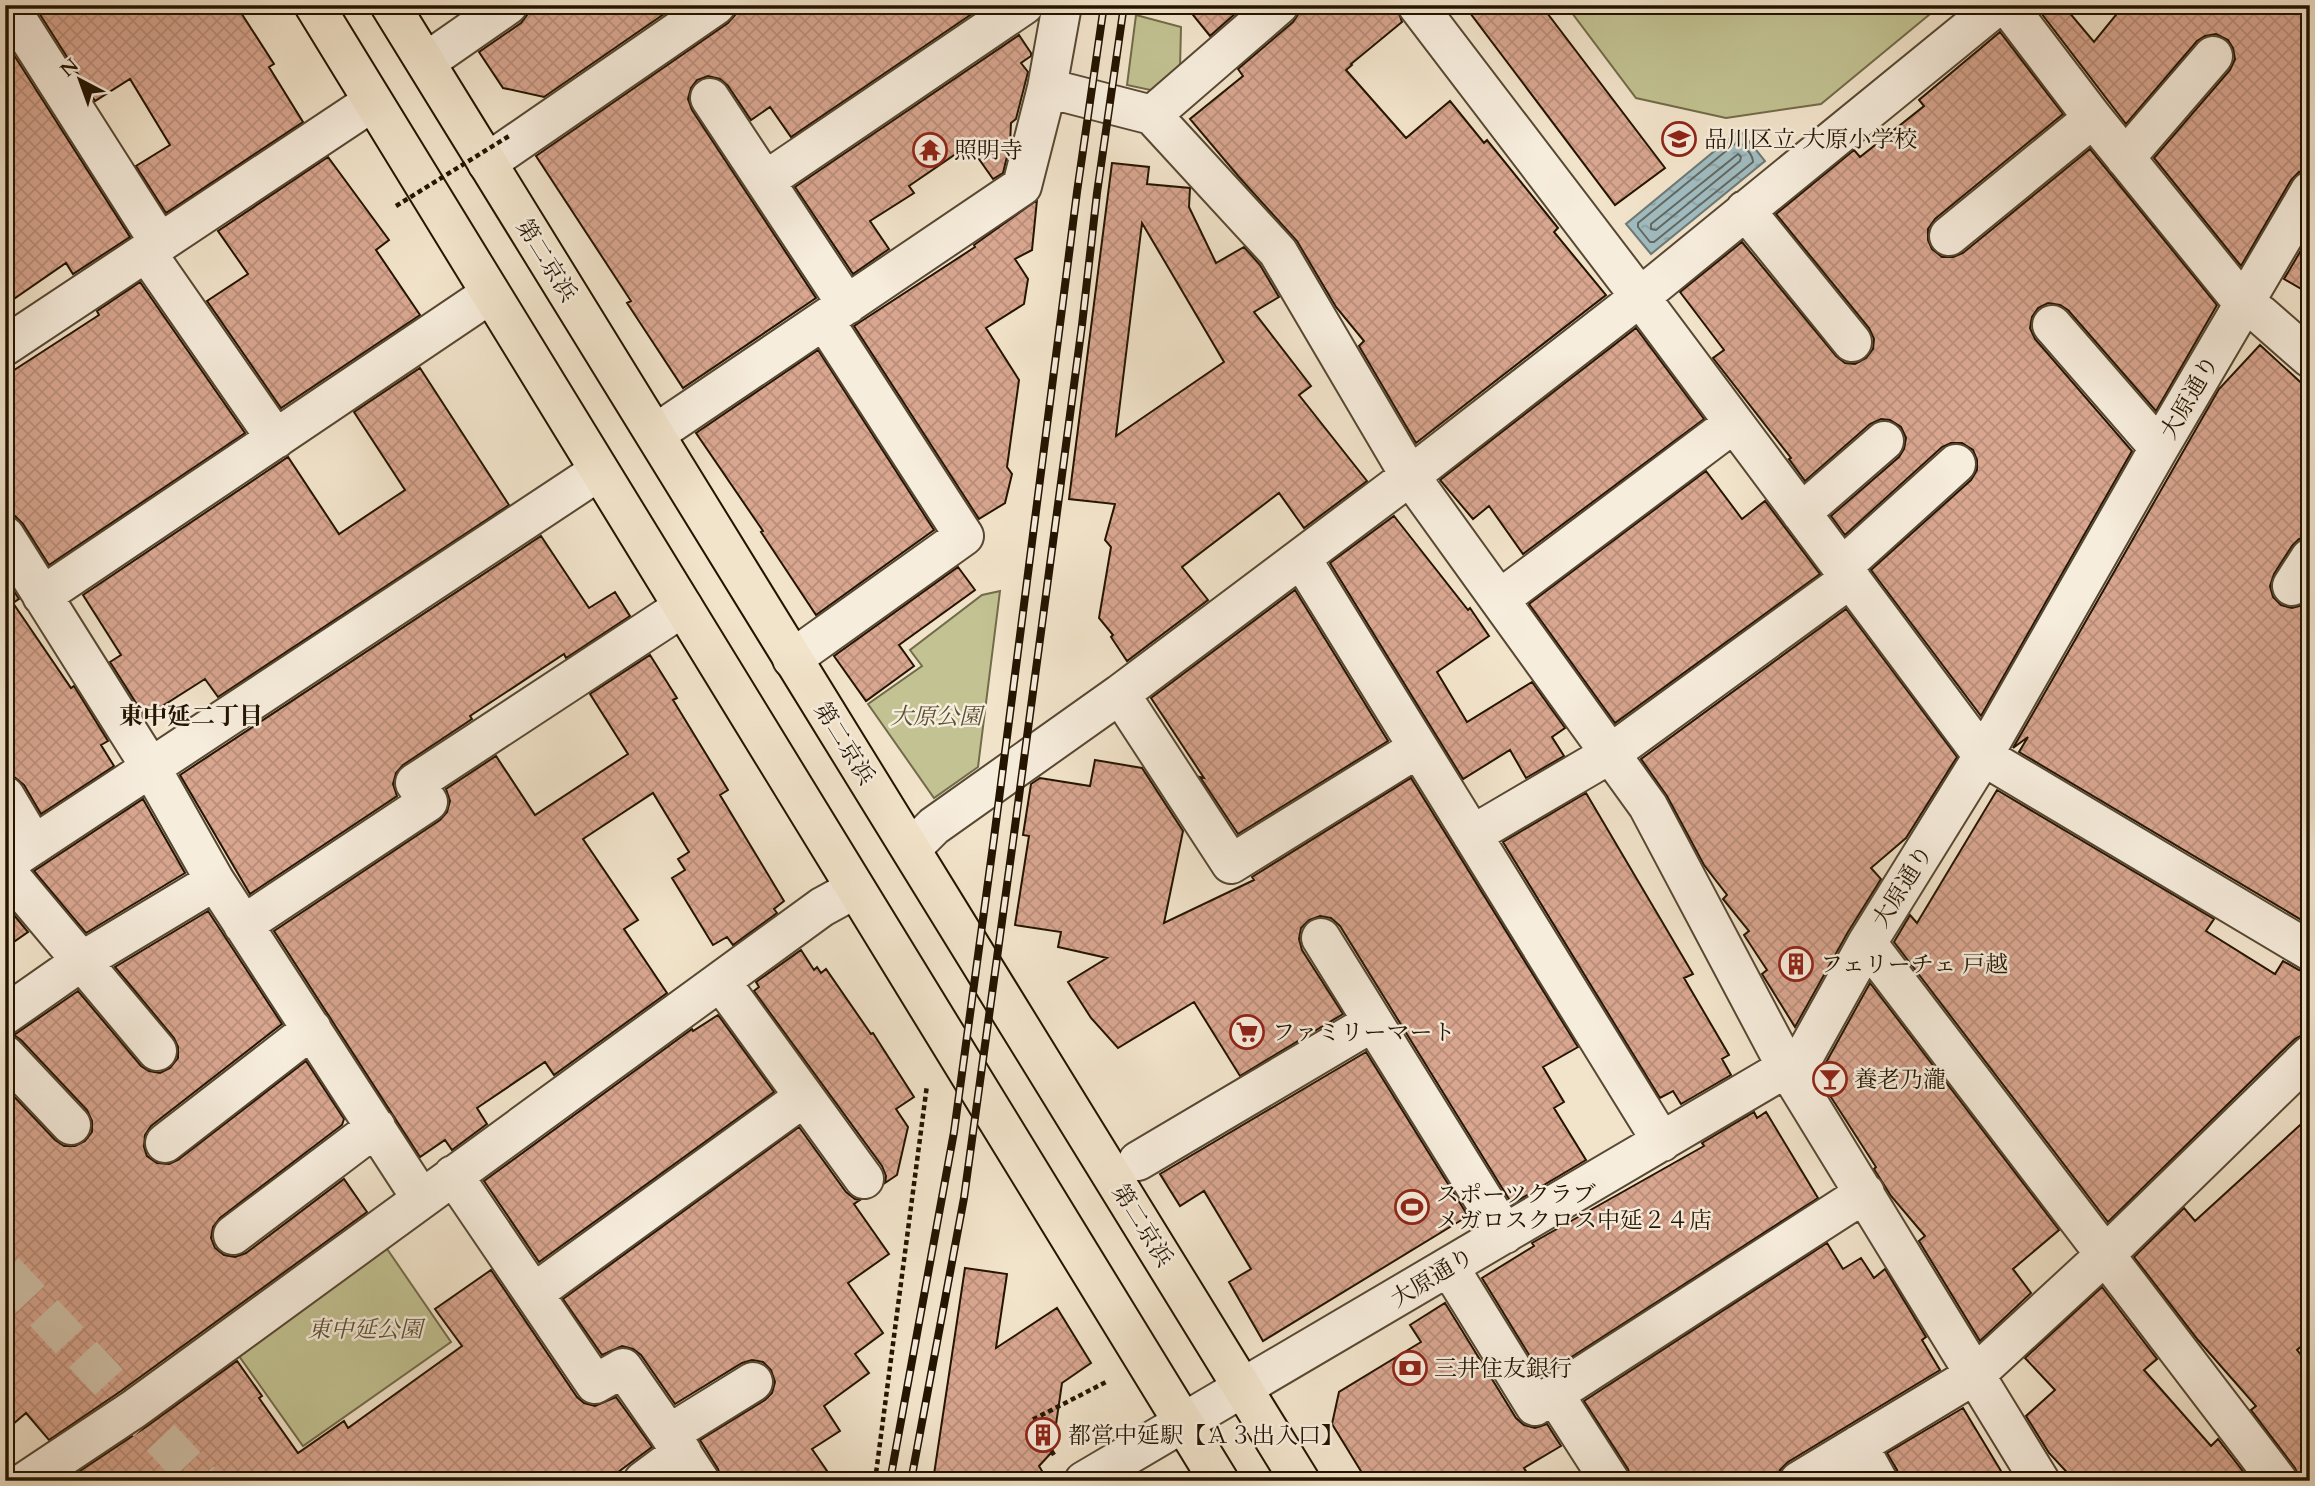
<svg xmlns="http://www.w3.org/2000/svg" width="2315" height="1486" font-family="Cardo,'Noto Serif JP',serif">
<style>
.green{fill:#c2c292;stroke:#726b49;stroke-width:2}
.water{fill:url(#water-ripples);stroke:#6e7974;stroke-width:2}
.lines{fill:none;stroke-linecap:round;stroke-linejoin:round}
.shore{stroke:#626860;stroke-width:2}
.building{fill:url(#building-cross-hatch);stroke:#231400;stroke-width:2;fill-rule:evenodd}
.minor-tunnel{stroke:#d3c5ad;stroke-width:38;stroke-dasharray:38 19;stroke-linecap:butt}
.minor-casing{stroke:#574833;stroke-width:42}
.highway-casing{stroke:#231400;stroke-width:42}
.path{stroke:#231400;stroke-width:4.5;stroke-dasharray:5 3.5;stroke-linecap:butt}
.minor{stroke:#f7eddd;stroke-width:38}
.highway{stroke:#f2e4cb;stroke-width:38}
.rail-casing{stroke:#231400;stroke-width:8}
.rail{stroke:#f7eddd;stroke-width:5;stroke-dasharray:16;stroke-linecap:butt}
.path-bridge{stroke:#231400;stroke-width:4.5;stroke-dasharray:5 3.5;stroke-linecap:butt}
.labels{text-anchor:middle;stroke-width:5;stroke-linejoin:round;paint-order:stroke}
.poi-label{font-size:23px;fill:#231400;stroke:#f7eddd;text-anchor:start}
.street-label{font-size:23px;fill:#231400;stroke:#f7eddd}
.park-label{font-size:23px;font-style:italic;fill:#5b5133;stroke:#f7eddd}
.neighbourhood-label{font-size:24px;font-weight:bold;fill:#231400;stroke:#f7eddd}
</style>
<defs>
<pattern id="water-ripples" width="26" height="14" patternUnits="userSpaceOnUse" patternTransform="scale(1.75)"><rect width="26" height="14" fill="#a0bcc1"/><path d="M2 4q2-2 4 0t4 0M15 11q2-2 4 0t4 0" fill="none" stroke="#8aa1a4"/></pattern>
<pattern id="building-cross-hatch" width="8" height="8" patternUnits="userSpaceOnUse" patternTransform="scale(1.75)"><rect width="8" height="8" fill="#d9a690"/><path d="M0 0l8 8M0 8l8-8" fill="none" stroke="#ba8e7a"/></pattern>
</defs>
<rect width="100%" height="100%" fill="#f2e4cb"/>
<filter id="stains"><feTurbulence type="fractalNoise" baseFrequency=".00286" numOctaves="4"/><feColorMatrix values="0 0 0 0 .2 0 0 0 0 .09 0 0 0 0 .02 0 0 0 .5 -.17"/></filter>
<radialGradient id="worn" r=".72"><stop offset=".6" stop-color="#630" stop-opacity="0"/><stop offset="1" stop-color="#630" stop-opacity=".3"/></radialGradient>
<path class="green" d="M1566,5H1941L1821,104L1726,118L1636,98Z
M1136,15L1181,27L1180,68L1155,91L1127,85Z
M1000,591L978,767L934,798L868,704L922,666L910,650L982,595Z
M383,1243L451,1342L303,1446L234,1349Z"/>
<path class="water" d="M1740,130L1765,161L1651,254L1626,224Z"/>
<g class="lines">
<path class="shore" d="M1737,142C1743,143 1753,155 1753,162L1654,242H1650L1638,227V223Z
M1738,154L1741,157L1740,161L1656,230L1651,229V224Z"/>
</g>
<path class="building" d="M34,5H236L274,64L269,67L303,122L166,213L136,166L170,145L130,79L95,101Z
M530,5H677L544,97L503,88L479,52L521,23L527,15Z
M738,5L982,7L791,137L770,107L751,120L728,86L720,79L708,76L697,80L691,88L688,99L692,110L816,298L683,388L627,303L631,301L536,156L728,23L735,15Z
M1185,5H1245L1210,36Z
M1300,5H1396L1402,22L1351,64L1352,65L1346,70L1406,138L1450,101L1484,143L1487,140L1558,228L1554,232L1606,295L1416,443L1359,346L1364,341L1336,307L1297,241L1239,177L1190,119L1243,76L1238,69L1293,22L1299,13Z
M1464,5H1541L1665,168L1615,205Z
M2035,5H2063L2094,42L2124,5H2310V169L2299,172L2291,180L2241,266L2154,158L2230,70L2235,59L2233,48L2228,40L2216,34L2205,36L2197,41L2126,124Z
M2000,32L2063,114L1935,219L1928,229V240L1932,249L1942,257H1953L1963,253L2090,149L2217,305L2156,411L2068,310L2060,305L2048,303L2038,308L2032,317L2030,328L2035,339L2132,451L1981,716L1871,570L1971,480L1977,470V460L1973,450L1962,443H1951L1942,447L1845,535L1831,516L1899,457L1904,449L1906,438L1901,427L1890,420L1881,419L1870,424L1805,481L1789,459L1791,458L1713,358L1724,350L1680,292L1742,242L1836,356L1845,363L1855,364L1866,358L1873,349L1874,339L1869,328L1776,214L1854,150L1860,157L1924,106L1919,100Z
M1019,35L1031,53V56L1021,63L1028,72L1016,119L1011,123L1010,144L1003,173L993,179L969,145L909,186L914,193L870,221L889,249L853,274L795,187Z
M5,41L130,237L73,274L66,263L5,305Z
M328,157L389,240L376,250L420,315L281,408L207,301L248,274L218,231Z
M1112,163L1149,167L1147,184L1190,188L1189,207L1216,263L1244,247L1260,265L1279,297L1254,312L1311,386L1299,395L1367,481L1304,528L1279,493L1182,567L1208,600L1127,661L1111,637L1113,635L1099,618L1111,547L1105,540L1115,504L1069,499ZM1142,223L1224,362L1116,436Z
M1037,200L1032,250L1015,259L1028,279L1024,304L986,328L1019,380L1007,467L1012,474L1005,503L979,519L854,326L975,247L974,245Z
M2310,235V294L2284,279Z
M140,282L245,433L49,565L23,524L15,516L5,514V376L99,315L97,311Z
M1636,328L1704,419L1523,554L1489,506L1473,519L1440,480Z
M2260,345L2310,391V536L2299,539L2292,546L2274,574L2270,586L2273,597L2281,605L2292,608L2303,605L2310,599V925L2019,752L2028,737L2013,748L2219,389Z
M818,350L934,530L816,615L761,532L763,531L696,433Z
M420,368L509,505L218,697L205,679L145,717L110,662L121,655L83,595L288,457L339,534L405,490L354,412Z
M1706,471L1742,519L1765,501L1820,574L1615,723L1529,604Z
M1394,516L1468,610L1470,608L1489,636L1437,672L1467,722L1532,682L1565,728L1552,737L1564,756L1526,778L1510,750L1463,779L1330,563Z
M541,536L589,608L615,592L630,616L566,658L564,654L470,716L472,719L403,765L396,773L393,784L397,796L250,894L180,775Z
M958,567L975,590L899,645L914,666L866,701L834,656Z
M5,577L19,599L13,603L71,688L74,686L108,741L101,745L114,766L41,814L24,785L13,776L5,764Z
M1295,590L1388,741L1238,834L1200,777L1204,778L1151,698Z
M1846,609L1957,757L1906,838L1871,868L1881,879L1848,932L1795,1027L1762,974L1767,970L1744,935L1749,931L1723,899L1727,895L1704,865L1667,796L1641,759Z
M650,655L677,698L673,700L728,790L720,795L784,901L774,909L777,913L733,945L727,937L713,945L672,878L685,870L678,859L689,852L653,793L583,839L638,920L624,929L667,993L554,1075L545,1062L477,1108L487,1124L452,1150L445,1140L420,1157L274,931L440,820L447,812L450,801L446,789L496,756L535,815L628,754L590,694Z
M1095,760L1142,768L1183,831L1164,923L1254,880L1252,877L1411,778L1578,1047L1543,1067L1564,1102L1554,1108L1586,1160L1512,1204L1340,926L1331,918L1320,916L1309,920L1301,928L1299,939L1302,950L1343,1014L1240,1076L1194,1002L1118,1048L1091,1018L1068,982L1107,958L1058,947L1061,932L1015,925L1029,836L1023,835L1031,784L1040,778L1090,786Z
M1997,790L2214,919L2206,931L2275,974L2283,961L2299,970L2310,973V1034H2304L2295,1039L2280,1053L2108,1222L1894,942L1910,915L1917,923Z
M1586,793L1693,974L1684,978L1729,1055L1722,1059L1731,1075L1681,1104L1673,1091L1660,1098L1503,842Z
M143,799L185,873L86,933L34,871Z
M5,904L28,932L5,948Z
M208,911L282,1024L151,1126L145,1135L144,1147L147,1156L157,1163L169,1164L178,1160L306,1061L344,1119L342,1125L220,1218L213,1227L211,1238L215,1248L224,1255L235,1257L246,1253L344,1179L367,1212L121,1391L49,1440L26,1413L5,1431V1087L55,1140L64,1146H75L85,1141L92,1132V1121L87,1110L21,1040L14,1035L78,991L141,1066L149,1071L160,1073L170,1068L178,1058V1047L174,1038L115,967Z
M801,950L814,970L817,967L821,973L826,969L871,1034L873,1033L914,1097L896,1109L908,1127L897,1175L885,1183L886,1176L882,1166L754,991L759,987L756,982Z
M1870,983L2059,1230L2013,1269L2031,1293L1980,1341L1919,1241L1925,1236L1891,1196L1874,1169L1876,1167L1818,1077Z
M718,1015L774,1092L539,1262L484,1181L692,1029L693,1031Z
M1366,1052L1468,1216L1263,1341L1229,1282L1251,1269L1204,1191L1180,1206L1160,1174Z
M1754,1112L1757,1118L1766,1112L1818,1198L1542,1376L1482,1278L1534,1246L1532,1243L1704,1146L1702,1143Z
M2310,1116V1339L2297,1350L2310,1366V1481H2300L2295,1468L2251,1410L2256,1406L2198,1340L2134,1257L2184,1208L2195,1221Z
M799,1127L846,1192L855,1199L860,1200L854,1204L889,1254L848,1283L883,1333L855,1354L869,1373L824,1406L840,1431L812,1449L834,1481H722L718,1469L700,1440L765,1400L772,1393L775,1382L771,1370L763,1362L752,1360L742,1363L675,1404L641,1355L633,1349L622,1346L602,1355L563,1299Z
M1827,1243L1843,1269L1861,1258L1874,1278L1885,1269L1926,1337L1922,1340L1940,1370L1788,1462L1780,1470L1777,1481H1632L1628,1469L1584,1401Z
M965,1268L1007,1274L996,1348L1057,1308L1091,1363L1062,1383L1052,1452L1039,1466L1048,1481H933Z
M491,1270L577,1397L584,1403L595,1406L616,1397L652,1447L606,1481H83L77,1473L146,1427L237,1361L262,1396L259,1398L298,1453L344,1421L348,1428L462,1346L435,1309Z
M2102,1287L2157,1359L2144,1370L2211,1446L2218,1439L2245,1474L2240,1478L2242,1481H2075L2049,1453L2026,1416L2055,1390L2025,1358Z
M1445,1303L1516,1418L1524,1425L1535,1428L1547,1424L1561,1446L1524,1468L1532,1481H1367L1332,1424L1339,1392L1421,1342L1410,1325Z
M1963,1408L2007,1481H1900L1897,1470L1887,1453Z"/>
<g class="lines">
<path class="minor-tunnel" d="M5,1271L201,1481"/>
<g class="minor-casing">
<path id="minor" d="M8,5L159,242
M1417,5L1640,297L1983,756L2310,951
M2007,5L2093,118L2243,303L2261,315L2310,358
M426,62L508,5
M1047,88L1152,115L1279,5
M710,98L847,305
M1152,115L1278,252L1410,476L1648,806L1787,1068L2040,1481
M2125,158L2213,56
M487,163L716,5
M765,181L1024,5
M1745,210L1852,342
M1949,236L2093,118
M146,252L276,439
M2052,325L2159,448
M5,346L372,102
M655,434L1022,186L1047,88L1062,5
M1801,513L1884,441
M5,536L151,768L215,881L421,1198
M1301,558L1662,1142
M1842,567L1956,464
M2292,586L2310,558
M42,596L490,294
M1500,599L1734,423
M792,659L964,536L824,320
M1120,694L1231,864L1418,748
M5,796L34,845
M1472,835L1610,754L1851,578
M911,849L934,826L1120,694L1410,476L1640,297L1998,5
M5,864L599,471
M5,870L157,1051
M243,925L428,802L415,783L683,607
M1321,938L1505,1234
M1867,943L2278,1481
M721,982L864,1179
M5,1015L82,961L215,881
M5,1055L71,1125
M165,1143L312,1029
M1138,1161L1373,1022
M453,1175L595,1384L623,1368L669,1434L753,1382
M233,1235L376,1127
M1449,1267L1535,1406L1554,1394
M534,1293L804,1097
M669,1434L700,1481
M1858,1445L1878,1481
M26,1481L134,1409L822,907L855,889
M643,1481L682,1452
M1084,1481L1803,1058L1867,943L1983,756L2159,448L2310,191
M1610,1481L1554,1394L1865,1193
M1799,1481L1976,1374L2105,1255L2310,1055"/>
</g>
<g class="highway-casing">
<path id="highway" d="M314,5L1219,1481
M390,5L1300,1481"/>
</g>
<path class="path" d="M1054,1455L1032,1420L1106,1382
M875,1481L927,1085"/>
<use href="#minor" class="minor"/>
<use href="#highway" class="highway"/>
<g class="rail-casing">
<path id="rail" d="M890,1481L954,1132L994,838L1077,192L1104,5
M911,1481L964,1198L1014,834L1082,325L1097,193L1124,5"/>
</g>
<use href="#rail" class="rail"/>
<path class="path-bridge" d="M396,206L509,136"/>
</g>
<defs>
<g id="school-ring" transform="scale(1.75)"><circle r="9.5" fill="#f7eddd" stroke="#8f2418" stroke-width="1.5"/><path d="M0-5L7-2L0 1L-7-2ZM-4 1L0 2.5L4 1V4Q0 6-4 4Z" fill="#8f2418"/></g>
<g id="temple-ring" transform="scale(1.75)"><circle r="9.5" fill="#f7eddd" stroke="#8f2418" stroke-width="1.5"/><path d="M0-6L5-2H3V0L6.5 2.5H4V6H1.5V3h-3V6H-4V2.5H-6.5L-3 0V-2H-5Z" fill="#8f2418"/></g>
<g id="building-ring" transform="scale(1.75)"><circle r="9.5" fill="#f7eddd" stroke="#8f2418" stroke-width="1.5"/><path d="M-4-6H4V6H1V3H-1V6H-4ZM-2.5-4.3h1.7v1.8h-1.7ZM.8-4.3h1.7v1.8H.8ZM-2.5-1h1.7V.8h-1.7ZM.8-1h1.7V.8H.8Z" fill="#8f2418"/></g>
<g id="supermarket-ring" transform="scale(1.75)"><circle r="9.5" fill="#f7eddd" stroke="#8f2418" stroke-width="1.5"/><path d="M-6-5.5h2.5l.6 2H6L4.5 2H-2.5L-4.4-4H-6ZM-1.5 3.2a1.3 1.3 0 1 0 .1 0ZM3 3.2a1.3 1.3 0 1 0 .1 0Z" fill="#8f2418"/></g>
<g id="bar-ring" transform="scale(1.75)"><circle r="9.5" fill="#f7eddd" stroke="#8f2418" stroke-width="1.5"/><path d="M-6-5H6L.8 .8V4.5H3.5V6h-7V4.5H-.8V.8Z" fill="#8f2418"/></g>
<g id="stadium-ring" transform="scale(1.75)"><circle r="9.5" fill="#f7eddd" stroke="#8f2418" stroke-width="1.5"/><path d="M0-5a6.5 5 0 1 0 0 10a6.5 5 0 1 0 0-10ZM-3.5-1.8h7v3.6h-7Z" fill="#8f2418"/></g>
<g id="bank-ring" transform="scale(1.75)"><circle r="9.5" fill="#f7eddd" stroke="#8f2418" stroke-width="1.5"/><path d="M-6-4H6V4H-6ZM0-2.3a2.3 2.3 0 1 0 0 4.6a2.3 2.3 0 1 0 0-4.6Z" fill="#8f2418"/></g>
</defs>
<g fill-rule="evenodd">
<use href="#school-ring" x="1679" y="139"/>
<use href="#temple-ring" x="930" y="150"/>
<use href="#building-ring" x="1796" y="964"/>
<use href="#supermarket-ring" x="1247" y="1032"/>
<use href="#bar-ring" x="1830" y="1079"/>
<use href="#stadium-ring" x="1412" y="1207"/>
<use href="#bank-ring" x="1410" y="1368"/>
<use href="#building-ring" x="1043" y="1435"/>
</g>
<g class="labels">
<g class="poi-label">
<text x="1704" y="147">品川区立 大原小学校</text>
<text x="954" y="158">照明寺</text>
<text x="1820" y="972">フェリーチェ 戸越</text>
<text x="1272" y="1040">ファミリーマート</text>
<text x="1854" y="1087">養老乃瀧</text>
<text x="1436" y="1202">スポーツクラブ<tspan x="1436" dy="26">メガロスクロス中延２４店</tspan></text>
<text x="1434" y="1376">三井住友銀行</text>
<text x="1068" y="1443">都営中延駅【Ａ３出入口】</text>
</g>
<g class="street-label">
<text transform="translate(547 260) rotate(58)" y="8">第二京浜</text>
<text transform="translate(2189 397) rotate(-60)" y="8">大原通り</text>
<text transform="translate(845 743) rotate(58)" y="8">第二京浜</text>
<text transform="translate(1902 886) rotate(-58)" y="8">大原通り</text>
<text transform="translate(1143 1225) rotate(58)" y="8">第二京浜</text>
<text transform="translate(1432 1277) rotate(-31)" y="8">大原通り</text>
</g>
<g class="park-label">
<text x="936" y="724">大原公園</text>
<text x="365" y="1337">東中延公園</text>
</g>
<g class="neighbourhood-label">
<text x="191" y="724">東中延二丁目</text>
</g>
</g>
<rect width="2315" height="1486" fill="none" stroke="#f2e4cb" stroke-width="28"/>
<rect x="7" y="7" width="2301" height="1472" fill="none" stroke="#231400" stroke-width="3.5"/>
<rect x="14" y="14" width="2287" height="1458" fill="none" stroke="#231400" stroke-width="2"/>
<g transform="translate(80 80) rotate(319)" stroke="#f7eddd" stroke-width="5" paint-order="stroke">
<path d="M0-5L12 26L0 18L-12 26Z" fill="#231400"/>
<text y="-10" font-size="19" font-weight="bold" text-anchor="middle" fill="#231400">N</text>
</g>
<rect width="100%" height="100%" filter="url(#stains)"/>
<rect width="100%" height="100%" fill="url(#worn)"/>
</svg>
